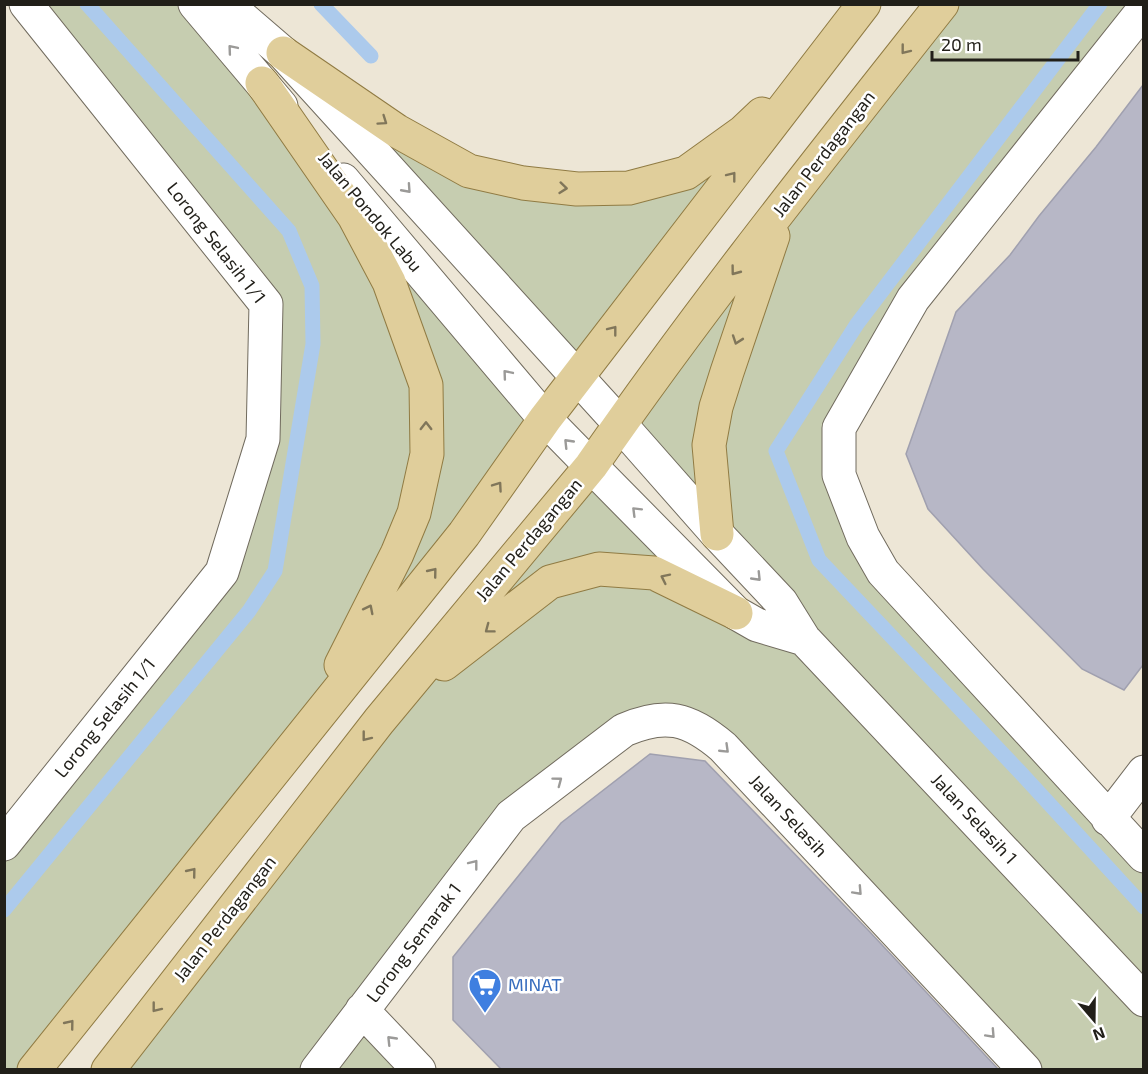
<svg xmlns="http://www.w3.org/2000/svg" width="1148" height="1074" font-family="'Exo 2',sans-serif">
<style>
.green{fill:#c6cdb0}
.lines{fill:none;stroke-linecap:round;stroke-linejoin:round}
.stream{stroke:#accaec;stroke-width:15}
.building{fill:#b7b7c6;stroke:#a0a0af;stroke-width:1.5}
.minor-casing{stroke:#716b5e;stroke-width:35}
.tertiary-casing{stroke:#716b5e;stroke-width:35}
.secondary-casing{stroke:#716b5e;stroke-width:35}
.primary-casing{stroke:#907b43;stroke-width:35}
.minor{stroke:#fff;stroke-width:33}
.tertiary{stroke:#fff;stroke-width:33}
.secondary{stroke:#fff;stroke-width:33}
.primary{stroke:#e0ce9b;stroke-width:33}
.oneway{stroke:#9b9a98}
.oneway2{stroke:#80765a}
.labels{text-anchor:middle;stroke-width:5;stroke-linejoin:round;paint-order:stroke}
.street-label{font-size:18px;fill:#211f19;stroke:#fff}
.shop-label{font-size:18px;fill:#366cbe;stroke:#fff;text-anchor:start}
</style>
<rect width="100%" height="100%" fill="#ede6d6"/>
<path class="green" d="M26,5H195L545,419L34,1069H5L4,844L222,572L263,439L266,304Z
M942,5H1143L839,428L863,537L1143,856V987L620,424Z
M283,53L468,171L629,188L743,132L577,376Z
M591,466L736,613L804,639L1143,1000V1069H1025L723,747L666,719L511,816L362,1010L419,1069L110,1070Z"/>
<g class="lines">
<path class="stream" d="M321,4L371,56
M1100,4L857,324L776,451L819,560L1019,771L1144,907
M4,910L249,611L275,571L313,344L312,286L289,231L87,4"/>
</g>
<path class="building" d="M1143,85V665L1124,690L1082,669L983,569L928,509L906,454L956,312L1010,255L1039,216L1096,147Z
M650,754L705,761L869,931L999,1070H502L453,1020V957L561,823Z"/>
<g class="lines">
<g class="minor-casing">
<path id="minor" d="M1144,9L913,299L839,428V475L863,537L883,572L1144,856
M1108,819L1144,772
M4,844L222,572L263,439L266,304L26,4
M362,1010L419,1070
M317,1070L511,816L624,730C665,712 689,718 723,747L1025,1070"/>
</g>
<g class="tertiary-casing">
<path id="tertiary" d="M620,424L717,534L781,602L804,639L1144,1000
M591,466L736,613L757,625L804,639"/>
</g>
<g class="secondary-casing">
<path id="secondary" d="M195,4L281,106
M226,4L283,53L620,424
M343,180L545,419L591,466"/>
</g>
<g class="primary-casing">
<path id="primary" d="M283,53L397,131L469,171L523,183L577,189L629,188L686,173L743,132L762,114
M262,83L354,216L389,282L426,385L427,454L414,513L397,554L341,665
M717,534L709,445L716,407L727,372L773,236
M444,664L550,582L599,569L654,573L736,613
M34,1070L464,534L545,419L864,4
M108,1070L379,721L591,466C701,307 822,156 942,4"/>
</g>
<use href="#minor" class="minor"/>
<use href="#tertiary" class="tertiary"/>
<use href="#secondary" class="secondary"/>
<use href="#primary" class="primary"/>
</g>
<defs><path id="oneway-chevron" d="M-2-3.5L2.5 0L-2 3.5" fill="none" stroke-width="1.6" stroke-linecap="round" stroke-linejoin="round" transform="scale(1.5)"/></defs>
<g class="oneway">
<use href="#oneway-chevron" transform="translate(232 49) rotate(-130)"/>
<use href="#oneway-chevron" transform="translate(407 189) rotate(48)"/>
<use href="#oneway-chevron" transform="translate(507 374) rotate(-130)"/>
<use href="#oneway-chevron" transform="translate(568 443) rotate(-134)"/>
<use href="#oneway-chevron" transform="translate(636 511) rotate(-135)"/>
<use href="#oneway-chevron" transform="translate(757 577) rotate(46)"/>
<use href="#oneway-chevron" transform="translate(725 749) rotate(44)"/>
<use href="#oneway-chevron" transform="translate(558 781) rotate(-37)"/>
<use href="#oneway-chevron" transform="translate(474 864) rotate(-52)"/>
<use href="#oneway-chevron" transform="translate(858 891) rotate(47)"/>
<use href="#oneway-chevron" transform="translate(991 1034) rotate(47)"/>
<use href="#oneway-chevron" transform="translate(391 1040) rotate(-134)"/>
</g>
<g class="oneway2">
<use href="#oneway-chevron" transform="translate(905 50) rotate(128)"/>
<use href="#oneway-chevron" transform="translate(383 121) rotate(35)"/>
<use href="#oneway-chevron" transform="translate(732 176) rotate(-52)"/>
<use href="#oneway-chevron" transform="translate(563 188) rotate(6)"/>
<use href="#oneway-chevron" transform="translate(735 271) rotate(127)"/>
<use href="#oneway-chevron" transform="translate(613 330) rotate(-52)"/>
<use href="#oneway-chevron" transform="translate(737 340) rotate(109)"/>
<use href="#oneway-chevron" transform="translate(426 426) rotate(-90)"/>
<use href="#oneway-chevron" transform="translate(498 486) rotate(-55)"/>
<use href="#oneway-chevron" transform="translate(433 572) rotate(-51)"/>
<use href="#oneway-chevron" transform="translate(665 578) rotate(-154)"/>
<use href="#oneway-chevron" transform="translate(369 609) rotate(-63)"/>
<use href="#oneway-chevron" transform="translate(489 629) rotate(143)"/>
<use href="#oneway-chevron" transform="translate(366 737) rotate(128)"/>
<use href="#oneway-chevron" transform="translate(192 872) rotate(-51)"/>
<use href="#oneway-chevron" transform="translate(156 1008) rotate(128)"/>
<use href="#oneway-chevron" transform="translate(70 1024) rotate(-51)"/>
</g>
<defs>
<g id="supermarket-pin" transform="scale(1.725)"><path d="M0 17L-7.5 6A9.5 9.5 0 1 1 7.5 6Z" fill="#3f7fe0" stroke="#fff"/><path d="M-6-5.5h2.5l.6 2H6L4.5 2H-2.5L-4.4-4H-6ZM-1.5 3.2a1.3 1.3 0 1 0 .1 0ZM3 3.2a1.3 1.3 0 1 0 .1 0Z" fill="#fff"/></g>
</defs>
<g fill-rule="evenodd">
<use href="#supermarket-pin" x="485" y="985"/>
</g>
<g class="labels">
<g class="street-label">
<text transform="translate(824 154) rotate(-52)" y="6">Jalan Perdagangan</text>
<text transform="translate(370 212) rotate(50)" y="6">Jalan Pondok Labu</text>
<text transform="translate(216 243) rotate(52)" y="6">Lorong Selasih 1/1</text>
<text transform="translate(529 540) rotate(-50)" y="6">Jalan Perdagangan</text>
<text transform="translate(105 718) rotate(-51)" y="6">Lorong Selasih 1/1</text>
<text transform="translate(788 816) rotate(47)" y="6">Jalan Selasih</text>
<text transform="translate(974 819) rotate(47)" y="6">Jalan Selasih 1</text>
<text transform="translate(225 919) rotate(-52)" y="6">Jalan Perdagangan</text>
<text transform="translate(414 943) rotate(-53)" y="6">Lorong Semarak 1</text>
</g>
<g class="shop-label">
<text x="508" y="991">MINAT</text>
</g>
</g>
<rect width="1148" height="1074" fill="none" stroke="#211f19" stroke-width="12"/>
<g transform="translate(1094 1020) rotate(160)" stroke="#ffffff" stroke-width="4.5" paint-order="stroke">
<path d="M0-4.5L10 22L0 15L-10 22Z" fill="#211f19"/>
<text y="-9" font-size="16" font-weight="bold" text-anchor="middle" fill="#211f19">N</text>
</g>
<path d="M932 51v9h146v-9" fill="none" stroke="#211f19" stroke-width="3"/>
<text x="941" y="51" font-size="18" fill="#211f19" stroke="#ffffff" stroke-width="4.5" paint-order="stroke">20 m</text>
</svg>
